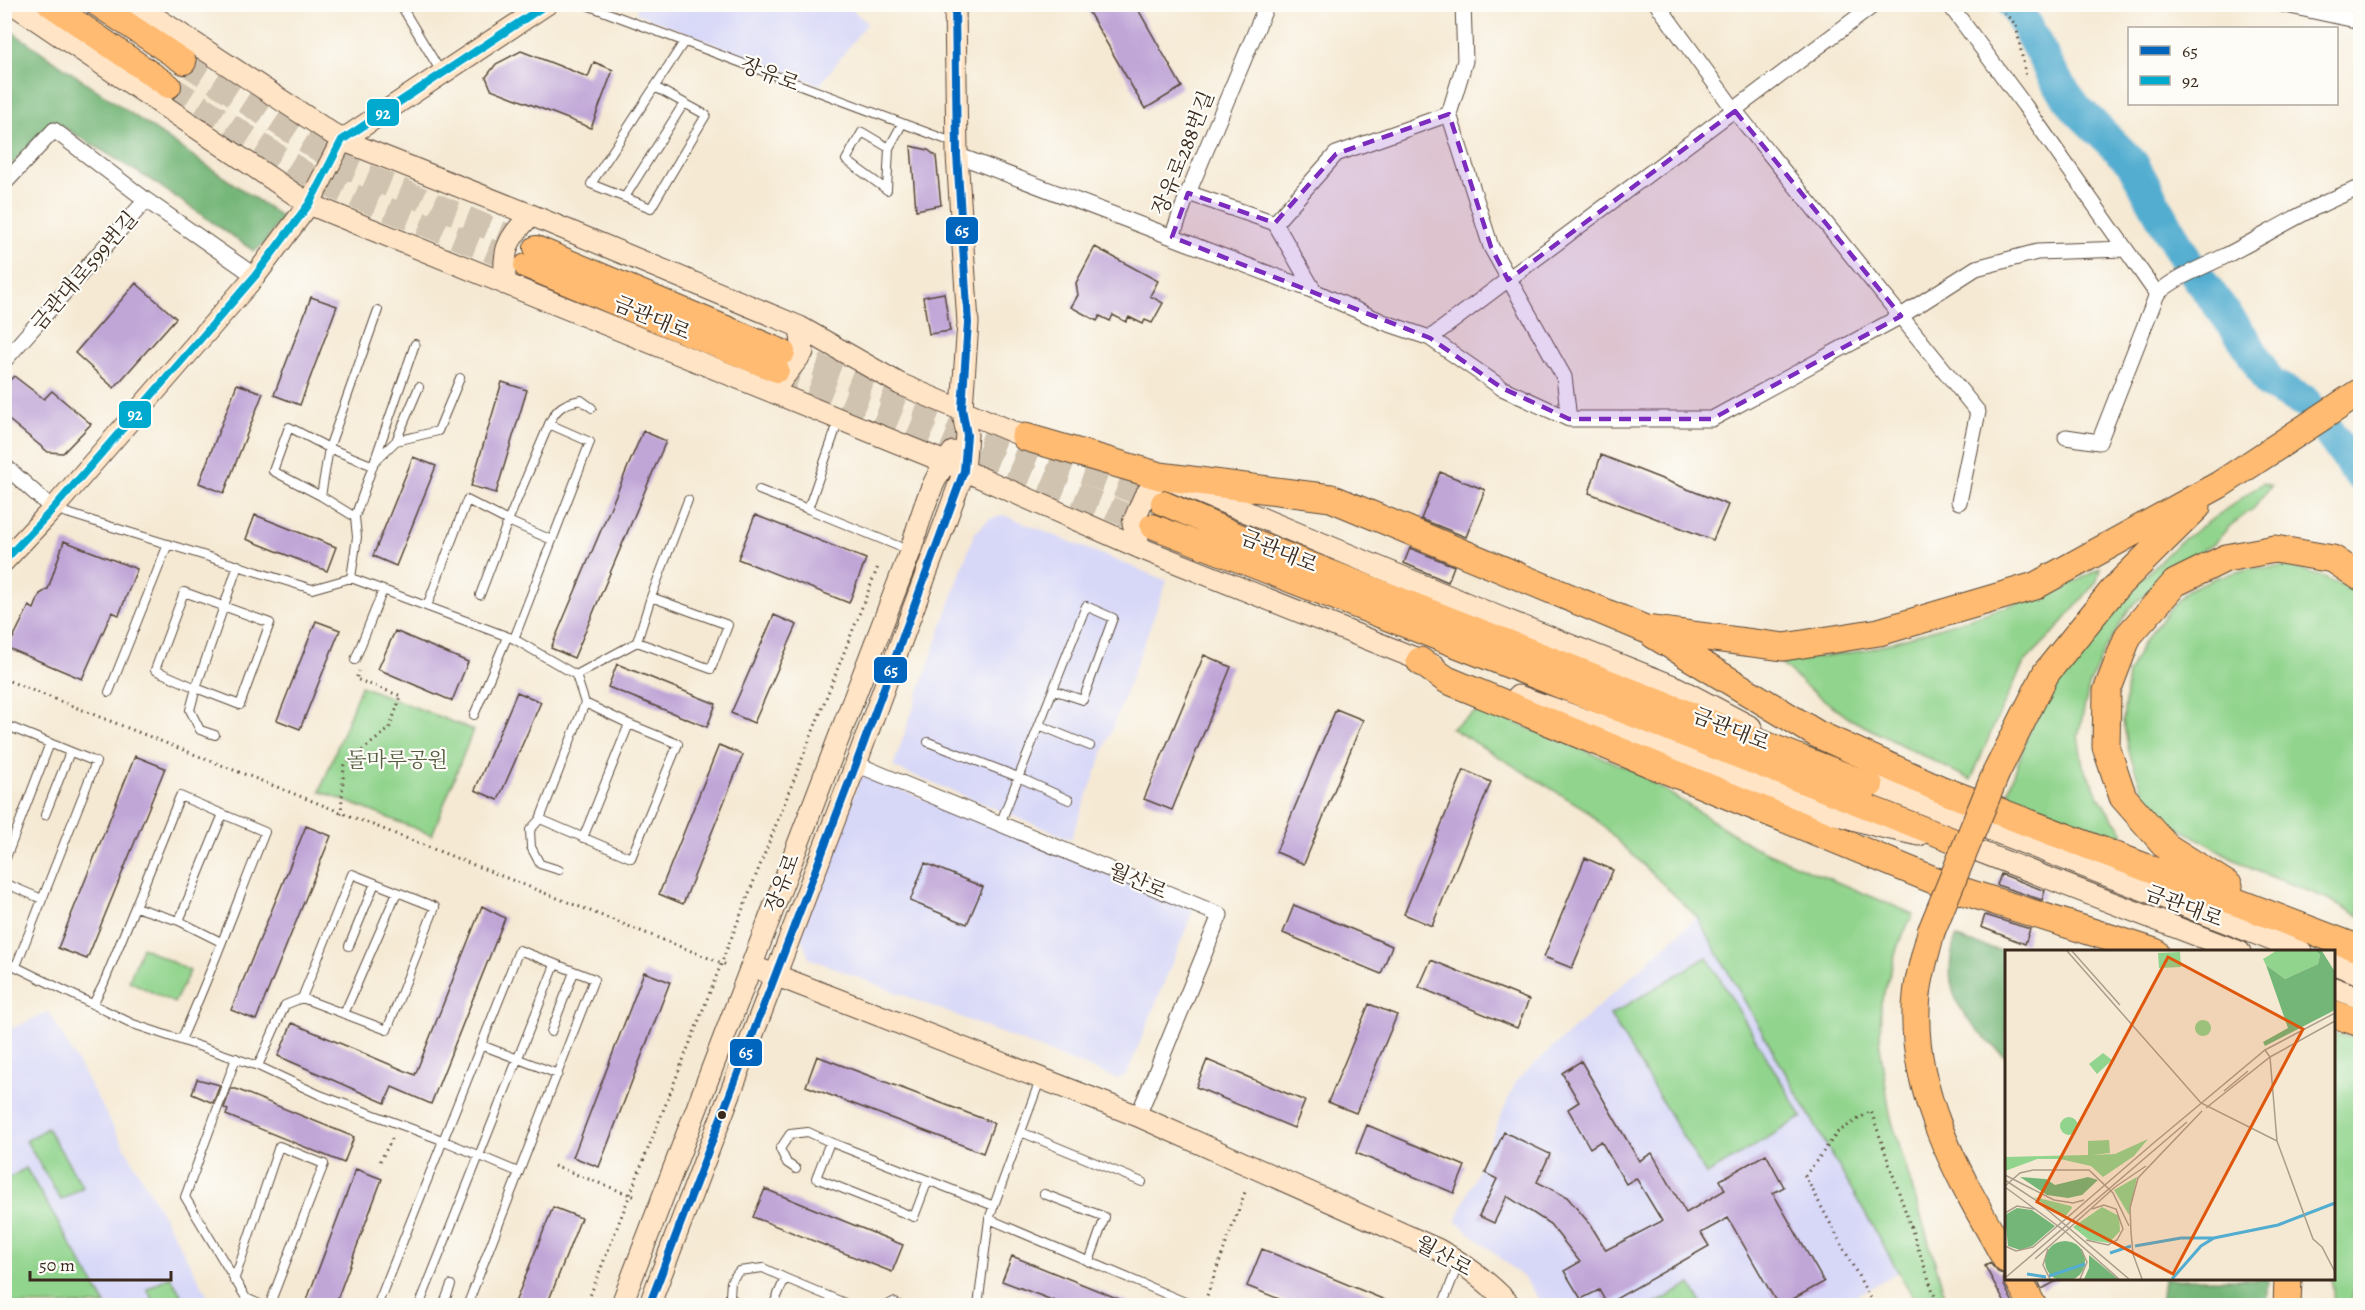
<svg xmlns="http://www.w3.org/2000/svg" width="2365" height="1310" font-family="Alegreya,'Noto Serif KR',serif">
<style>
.built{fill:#d7d7f8}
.green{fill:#91d48d;stroke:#667f56;stroke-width:1.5}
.forest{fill:#74b678;stroke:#58704b;stroke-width:1.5}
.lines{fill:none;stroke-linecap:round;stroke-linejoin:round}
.river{stroke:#52add0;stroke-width:33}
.building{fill:#c0a5d7}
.primary-tunnel{stroke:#d0c3af;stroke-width:24;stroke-dasharray:24 12;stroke-linecap:butt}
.lane-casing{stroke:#574739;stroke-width:10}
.street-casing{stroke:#574739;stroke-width:17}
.secondary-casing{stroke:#574739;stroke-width:23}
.primary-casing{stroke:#574739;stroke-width:26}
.highway-casing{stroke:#574739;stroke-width:29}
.path{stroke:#574739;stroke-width:3;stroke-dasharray:1.5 4.5;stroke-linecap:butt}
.lane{stroke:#fff;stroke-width:8}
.street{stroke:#fff;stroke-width:15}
.secondary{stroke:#ffe4c6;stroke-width:21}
.primary{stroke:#ffbb71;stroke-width:24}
.highway{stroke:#ffbb71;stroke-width:27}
.highway-bridge-casing{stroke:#574739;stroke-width:29;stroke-linecap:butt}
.highway-bridge{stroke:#ffbb71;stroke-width:27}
.bus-1-casing{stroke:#fdfcf7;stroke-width:12}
.bus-2-casing{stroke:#fdfcf7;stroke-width:12}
.bus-1{stroke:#0065bd;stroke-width:8}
.bus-2{stroke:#00a9ce;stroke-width:8}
.marked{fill:#7b2cbf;fill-opacity:0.2;stroke:#7b2cbf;stroke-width:4.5;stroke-dasharray:12 8;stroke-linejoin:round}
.bus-dot{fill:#3b2a1e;stroke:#fdfcf7;stroke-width:2}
.labels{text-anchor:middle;stroke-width:4.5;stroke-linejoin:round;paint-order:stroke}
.street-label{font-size:21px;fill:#3b2a1e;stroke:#fdfcf7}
.park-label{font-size:21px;fill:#555d3f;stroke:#fdfcf7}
.inset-river{fill:none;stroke:#52add0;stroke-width:3}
.inset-road{fill:none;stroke:#ab9d8b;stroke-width:1.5}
.view{fill:#df570d;fill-opacity:0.15;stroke:#df570d;stroke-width:3}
.inset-edge{fill:none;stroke:#3b2a1e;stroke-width:3}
.line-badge{stroke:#fdfcf7;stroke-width:2}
.badge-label{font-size:16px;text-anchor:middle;font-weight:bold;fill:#fff}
</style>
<rect width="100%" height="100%" fill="#fdfcf7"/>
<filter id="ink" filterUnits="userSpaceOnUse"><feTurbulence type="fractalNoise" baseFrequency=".0167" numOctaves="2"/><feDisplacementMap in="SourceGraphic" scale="12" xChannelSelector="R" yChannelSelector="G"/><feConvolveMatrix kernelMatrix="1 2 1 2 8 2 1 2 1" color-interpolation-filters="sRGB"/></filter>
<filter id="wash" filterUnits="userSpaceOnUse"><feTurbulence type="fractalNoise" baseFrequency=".008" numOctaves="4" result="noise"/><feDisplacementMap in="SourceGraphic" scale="24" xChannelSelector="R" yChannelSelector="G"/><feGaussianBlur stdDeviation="1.35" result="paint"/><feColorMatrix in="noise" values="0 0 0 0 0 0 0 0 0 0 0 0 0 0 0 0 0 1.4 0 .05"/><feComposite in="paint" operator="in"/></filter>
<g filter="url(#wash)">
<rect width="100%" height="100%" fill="#f5e9d3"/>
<path class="built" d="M638,5H847L867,23L820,85L636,13Z
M1004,515L1167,581L1071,839L893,767L974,534L989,519Z
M862,774L1194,909L1127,1074L1118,1079L809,958L799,932Z
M1697,917L1898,1272L1841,1305H1702L1690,1285L1653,1305H1543L1523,1277L1456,1221L1516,1081Z
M49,1012L213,1305H5L4,1032Z"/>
<path class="green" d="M2263,483L2271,486L2254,508L2231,525L2214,543L2170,572L2129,609L2105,649L2089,686L2078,736L2083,766L2106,809L2121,828L2126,842L2010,800L2009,789L2030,728L2055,685L2096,625L2177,544Z
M2291,567L2322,576L2360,593V916L2328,899L2252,869L2162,818L2146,800L2130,755L2123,721L2128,674L2143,643L2169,610L2187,590L2215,578L2252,568Z
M2100,568L2097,581L2057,629L2024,663L1995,723L1971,780L1850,719L1808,688L1780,663L1867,650L2034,598L2079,580Z
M361,686L473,730L432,835L320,791Z
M1481,709L1631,769L1754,847L1913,914L1898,945L1881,1003L1880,1046L1890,1115L1948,1305H1917L1697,917L1585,809L1451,728Z
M142,947L190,971L174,1003L129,981Z
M1707,957L1802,1117L1706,1175L1610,1015Z
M2334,1034L2360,1038V1226L2352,1305H2334L2332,1279Z
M47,1128L83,1187L61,1200L26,1141Z
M26,1168L106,1305H5V1180Z
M170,1276L187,1305H156L147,1289Z
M1691,1284L1702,1305H1653Z"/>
<path class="forest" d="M5,27L282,217L264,244L254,251L154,182L52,120L5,172Z
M1956,937L1965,941L2006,952V1057C1966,1022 1937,994 1956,937Z
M2164,1279H2268L2266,1305H2161Z"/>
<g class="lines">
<path class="river" d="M2014,4L2057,82L2077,109L2132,163L2187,262L2246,342L2270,384L2306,402
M2327,430L2360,475"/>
</g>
<g id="blocks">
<path class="building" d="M1084,4H1135L1182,87L1145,109Z
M521,51L588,77L594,62L613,70L591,128L491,89L486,77L496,64Z
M911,146L928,150L936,156L941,205L916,210Z
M1095,247L1158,281L1150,296L1163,303L1152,323L1145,320L1143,324L1129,317L1126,322L1113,315L1110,321L1100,316L1097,321L1071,307L1078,295L1076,283Z
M136,283L176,318L114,388L75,353Z
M944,293L950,331L929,334L923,297Z
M311,297L337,306L300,405L274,395Z
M14,376L44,399L52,391L91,424L63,453L48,452L4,416V386Z
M502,382L527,390L496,493L471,486Z
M237,384L263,393L224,493L199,483Z
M643,431L666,441L574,658L551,648Z
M1601,455L1728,505L1713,540L1589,493Z
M413,457L436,466L396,566L373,556Z
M1440,472L1485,490L1466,537L1421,519Z
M255,515L336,547L327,571L246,539Z
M755,515L866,559L849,603L738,559Z
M64,541L137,569L119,615L112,612L82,679L8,648L29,606L34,609L40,594L48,589Z
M1410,548L1454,566L1448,582L1404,563Z
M774,615L797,625L754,723L731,713Z
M316,621L340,630L300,729L277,720Z
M395,631L468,662L452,701L378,669Z
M1204,655L1231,667L1172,810L1144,799Z
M617,664L716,704L707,727L608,687Z
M517,692L541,702L498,800L475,790Z
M1336,709L1363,720L1304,864L1276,852Z
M719,745L743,755L683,904L659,894Z
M135,756L165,768L87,959L58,948Z
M1464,770L1491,782L1432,926L1404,914Z
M306,826L331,836L256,1020L231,1010Z
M1585,858L1613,870L1572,968L1544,957Z
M925,863L983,887L967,924L910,901Z
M2001,874L2045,891L2042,900L1997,885Z
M1294,905L1392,946L1381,974L1283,933Z
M482,906L505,918L431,1104L392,1087L385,1103L278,1056L292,1023L415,1075Z
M1985,915L2030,929L2025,944L1981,927Z
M1431,960L1529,1000L1517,1028L1419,987Z
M644,972L670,982L599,1167L573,1157Z
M1369,1004L1397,1015L1356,1113L1328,1102Z
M817,1056L994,1123L983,1153L806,1086Z
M1207,1060L1305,1101L1294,1128L1196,1087Z
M1581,1061L1639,1161L1652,1153L1686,1213L1725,1190L1720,1180L1766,1154L1784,1187L1773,1193L1824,1282L1782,1305H1778L1728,1218L1701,1233L1709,1246L1607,1304L1599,1290L1581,1299L1564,1271L1580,1262L1550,1224L1507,1196L1494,1223L1479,1216L1497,1179L1485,1173L1504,1132L1550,1154L1537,1182L1567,1197L1590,1224L1606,1250L1662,1221L1636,1178L1626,1184L1601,1141L1590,1148L1568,1109L1579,1102L1562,1073Z
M197,1079L220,1085L213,1103L192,1094Z
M231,1089H236L354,1137L344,1163L226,1115L228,1110L224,1108Z
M1367,1125L1465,1166L1454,1193L1356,1153Z
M356,1169L382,1179L335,1305H305Z
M765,1189L903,1245L892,1272L753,1217Z
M553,1207L581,1218L547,1305H514Z
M1262,1249L1397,1305H1294L1247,1286Z
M1012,1256L1134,1305H1065L1002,1281Z
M1990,1263L1998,1272L2003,1274L2004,1285L2014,1305H2006L1985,1266Z
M2036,1278H2062L2042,1289Z"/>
</g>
</g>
<g filter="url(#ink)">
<use href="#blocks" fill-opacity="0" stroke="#574739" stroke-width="1.5"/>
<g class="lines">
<path class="primary-tunnel" d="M184,62L346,167L536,248
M169,86L315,180L525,265
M783,352L1163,503
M777,370L1152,526"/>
<g class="lane-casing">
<path id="lane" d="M400,4L441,72
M584,4L955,143
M655,87L706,115L651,208L591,184L684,42
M889,148L862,132L846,160L887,190L889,148L902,124
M625,197L684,103
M839,420L808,509L910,551
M549,424C556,408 564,403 581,400L592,408
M396,441L419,387
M759,490L808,509
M321,496L273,471L289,427L329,448L371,465L396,441L438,431L460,378
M54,509L312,589L351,578L357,537L355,517L321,496L329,448L378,310
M355,517L415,344
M351,578L514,639L590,442L549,424L508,521L552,540
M427,606L467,500L508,521L480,595
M514,639L576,675L585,703L540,819L631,858L678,744L629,724L585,703
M637,642L711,669L728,625L651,597
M355,660L383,590
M576,675L637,642L651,597L688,500
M109,692L168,544
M474,715L507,637
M1039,725L1090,746
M215,735L200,730L190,710L196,688L240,705L270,623L184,592L155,670L196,688L238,565
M4,741L10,727L96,762L16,966
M928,742L1018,777L1069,800
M45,815L70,752
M540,819L530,830L531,847L540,864L559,870
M1000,824L1086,606L1113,618L1083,700L1053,690
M583,838L629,724
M4,863L50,743
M4,883L42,899
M179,921L223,814
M349,946L375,883
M4,961L133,1024L258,1066L320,1095L442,1140L518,1172
M93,1004L103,985L135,907
M344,1014L397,892
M551,1032L574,972
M181,1040C212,972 237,902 265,832L180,796L135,907L179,921L221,942
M481,1045L558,1074
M236,1058L185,1197L246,1298L264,1306
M258,1066L285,1005L302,998L352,874L435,907L387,1030L302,998
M1021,1132L1142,1182
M796,1169L787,1163L780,1149L790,1134L808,1132L830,1142
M928,1180L914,1217L816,1178L830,1142L994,1206
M1044,1194L1105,1217L1089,1262
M989,1219L1192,1305
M234,1281L279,1146L324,1164L269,1306
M377,1306L519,950L594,979L467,1306
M419,1306L555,965
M443,1306L451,1285
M739,1306L730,1296L731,1281L739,1271L763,1268L785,1278
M773,1306L785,1278L852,1306
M886,1306L893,1302L902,1306
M978,1306L989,1219L1040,1080
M1442,1306L1458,1265"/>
</g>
<g class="street-casing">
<path id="street" d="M1657,4L1735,111L1978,412L1959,502
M1949,4L2025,106L2157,294
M2281,4L2360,21
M1449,114L1465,61L1463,4
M957,155L1172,237L1188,193L1267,4
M4,184L54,130L146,200L255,276
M1188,193L1275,223L1314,291L1383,322L1430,338L1502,388L1569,419L1564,377L1491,247L1449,114L1336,154L1275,223
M1172,237L1314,291
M1430,338L1875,4
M4,361L146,200
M1569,419H1712L1901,316L1976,268L2037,252L2125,249
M2066,437L2099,442L2157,294C2177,276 2202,268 2225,256C2270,233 2313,205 2360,188
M4,465L53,509
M856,764L1220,915L1138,1116"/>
</g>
<g class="secondary-casing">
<path id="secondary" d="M13,4L309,204L945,462L1140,548L1435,666
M135,4L342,140L531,215L800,327L900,384L1025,437
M505,284C504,248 505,242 531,215
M772,392L803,352L800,327
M1140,548L1133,523L1144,497L1160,476L1499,617L1676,687L1751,727
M4,561L53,509L255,276L309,204L342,140L547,4
M1518,696L1658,746L1824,811L1877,826L1919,835
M1858,778L2302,952
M1952,841L2240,952
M2334,964L2360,974
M762,970L1138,1116L1437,1249C1465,1264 1489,1282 1511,1306
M2334,988L2360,998
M621,1306L910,552C921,517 930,480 953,452
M649,1306L856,764L964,471L967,435L962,408L968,323L957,155L955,4"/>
</g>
<g class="primary-casing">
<path id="primary" d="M50,4L169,86
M97,4L184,62
M536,248L783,352
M526,266L777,370
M1163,503L1256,543L1871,785
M1152,526C1421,633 1691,737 1960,843"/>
</g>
<g class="highway-casing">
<path id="highway" d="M1025,437L1160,476L1331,498L1645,629L1784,647L1879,632L2035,586L2219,485L2360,392
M1654,635L1817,734L1940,789L2360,949
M1420,661L1447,680L1953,888L2155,952
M1996,773L2046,673L2115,588L2197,507
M2229,886L2167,847L2123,797L2106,747L2107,691L2128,636L2175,583L2226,558L2275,549L2333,559L2360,577
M1931,932C1926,953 1919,974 1917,995C1907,1090 1961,1180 2006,1259
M2334,1014L2360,1023
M2018,1278L2033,1306
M2287,1306L2288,1278"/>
</g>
<path class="path" d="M1996,4L2016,25L2026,77
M4,679L729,966
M341,814L344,765L389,729L401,696L356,679L359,671
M380,1161L393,1137
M554,1166L636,1197
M1870,1298L1805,1176L1838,1132L1871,1111L1938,1306
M1205,1301L1245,1192
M586,1306L879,564"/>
<use href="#lane" class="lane"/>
<use href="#street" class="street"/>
<use href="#secondary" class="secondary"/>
<use href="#primary" class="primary"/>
<use href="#highway" class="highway"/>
<g class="highway-bridge-casing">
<path id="highway-bridge" d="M1931,932L1996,773"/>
</g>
<use href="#highway-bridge" class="highway-bridge"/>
<g class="bus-1-casing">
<path id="bus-1" d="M649,1306L856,764L964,471L967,435L962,408L968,323L957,155L955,4"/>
</g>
<g class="bus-2-casing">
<path id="bus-2" d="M4,561L53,509L255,276L309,204L342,140L547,4"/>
</g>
<use href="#bus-1" class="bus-1"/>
<use href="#bus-2" class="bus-2"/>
</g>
</g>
<path class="marked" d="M1735,111L1901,316L1712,419H1569L1502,388L1430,338L1172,237L1188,193L1275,223L1336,154L1449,114L1491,247L1508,280Z"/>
<circle class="bus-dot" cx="722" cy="1115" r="5"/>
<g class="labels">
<g class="street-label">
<text transform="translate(770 74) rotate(21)" y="7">장유로</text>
<text transform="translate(1183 153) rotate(-68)" y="7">장유로288번길</text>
<text transform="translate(84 271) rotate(-49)" y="7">금관대로599번길</text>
<text transform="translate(652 318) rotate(23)" y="7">금관대로</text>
<text transform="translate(1279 551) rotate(22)" y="7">금관대로</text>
<text transform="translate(1731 729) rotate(22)" y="7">금관대로</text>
<text transform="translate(1138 881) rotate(23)" y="7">월산로</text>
<text transform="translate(782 883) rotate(-69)" y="7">장유로</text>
<text transform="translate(2184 906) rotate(21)" y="7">금관대로</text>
<text transform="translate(1444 1256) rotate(29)" y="7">월산로</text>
</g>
<g class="park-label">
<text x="397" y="767">돌마루공원</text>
</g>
</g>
<g transform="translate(2005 950)">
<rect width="330" height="330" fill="#f5e9d3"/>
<path d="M271,1H311L315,5L313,14L280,29L261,15L258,9ZM175,2L176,17L154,18L153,3ZM190 78a8 8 0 1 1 16 0a8 8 0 1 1-16 0ZM98,103L107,110L92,124L84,114ZM55 176a9 9 0 1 1 18 0a9 9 0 1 1-18 0ZM143,189L129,206L98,227L86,216L55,209H32L0,221V207L83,205V191L104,190L105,203L87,205L110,204ZM132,227L124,265L109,240ZM29,247L66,256L67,258L59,268ZM97,257L114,266L115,281L104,293L84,290L68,277Z" fill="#91d48d"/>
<path d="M311,1H317L330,22V60L260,96L258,92L283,78L261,15L280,29L313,14L315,5ZM15,227L41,229L50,235L83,227L93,230L77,245L63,248L42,245ZM12,258L27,260L50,276L27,296L15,300L3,296L0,265ZM40 311a20 20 0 1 1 40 0a20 20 0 1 1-40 0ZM84,305L113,329H79L84,318Z" fill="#74b678"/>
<path class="inset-river" d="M130,296L176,288H209M105,303L126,296M22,324L41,327M44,326L80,314M167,329L196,296L209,288L273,275L330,253"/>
<path class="inset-road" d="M62,1L196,153L272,191M67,1L115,55M260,100L265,107L272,191L308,289L317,297L330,322M219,141L243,121M201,158L265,107L330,71M151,191L260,100L330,63M0,225L49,250L68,253L79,250M0,230L32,251L124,329M0,236L15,223L28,220H84L108,243L124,276M0,237L61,282L114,329M0,263L12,256L29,259M81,290L103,295L112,290L118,279L111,259L99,255L87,259M0,296L11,301L28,297L152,190M43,299L38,315L45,329M30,309L110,237L141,216M0,328L182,172M75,329L82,312L76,299M137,329L128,304L126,282L125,258L133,228L197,161"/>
<path class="view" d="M163,7L298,79L168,324L32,252Z"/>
<rect width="330" height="330" class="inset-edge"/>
</g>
<g class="line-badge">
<rect x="366" y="98" width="34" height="29" rx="6" fill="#00a9ce"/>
<rect x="945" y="216" width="34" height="29" rx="6" fill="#0065bd"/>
<rect x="118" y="400" width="34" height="29" rx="6" fill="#00a9ce"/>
<rect x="873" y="656" width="35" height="28" rx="6" fill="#0065bd"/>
<rect x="729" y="1038" width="34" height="29" rx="6" fill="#0065bd"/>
</g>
<g class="badge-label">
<text x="383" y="119">92</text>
<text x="962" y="236">65</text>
<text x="135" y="420">92</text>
<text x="891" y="676">65</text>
<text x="746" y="1058">65</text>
</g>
<rect width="2365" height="1310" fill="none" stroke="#fdfcf7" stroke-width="24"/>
<rect x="2128" y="27" width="210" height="78" fill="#fdfcf7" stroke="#afa8a0" stroke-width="1.5"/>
<rect x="2140" y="46" width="30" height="9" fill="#0065bd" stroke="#afa8a0" stroke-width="1.5"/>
<text x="2182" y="57" font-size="18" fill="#3b2a1e">65</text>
<rect x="2140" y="76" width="30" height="9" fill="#00a9ce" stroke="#afa8a0" stroke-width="1.5"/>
<text x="2182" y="87" font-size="18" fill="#3b2a1e">92</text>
<path d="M30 1271v9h141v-9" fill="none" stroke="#3b2a1e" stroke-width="3"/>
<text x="39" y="1271" font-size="18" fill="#3b2a1e" stroke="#fdfcf7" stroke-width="4.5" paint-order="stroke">50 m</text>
</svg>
